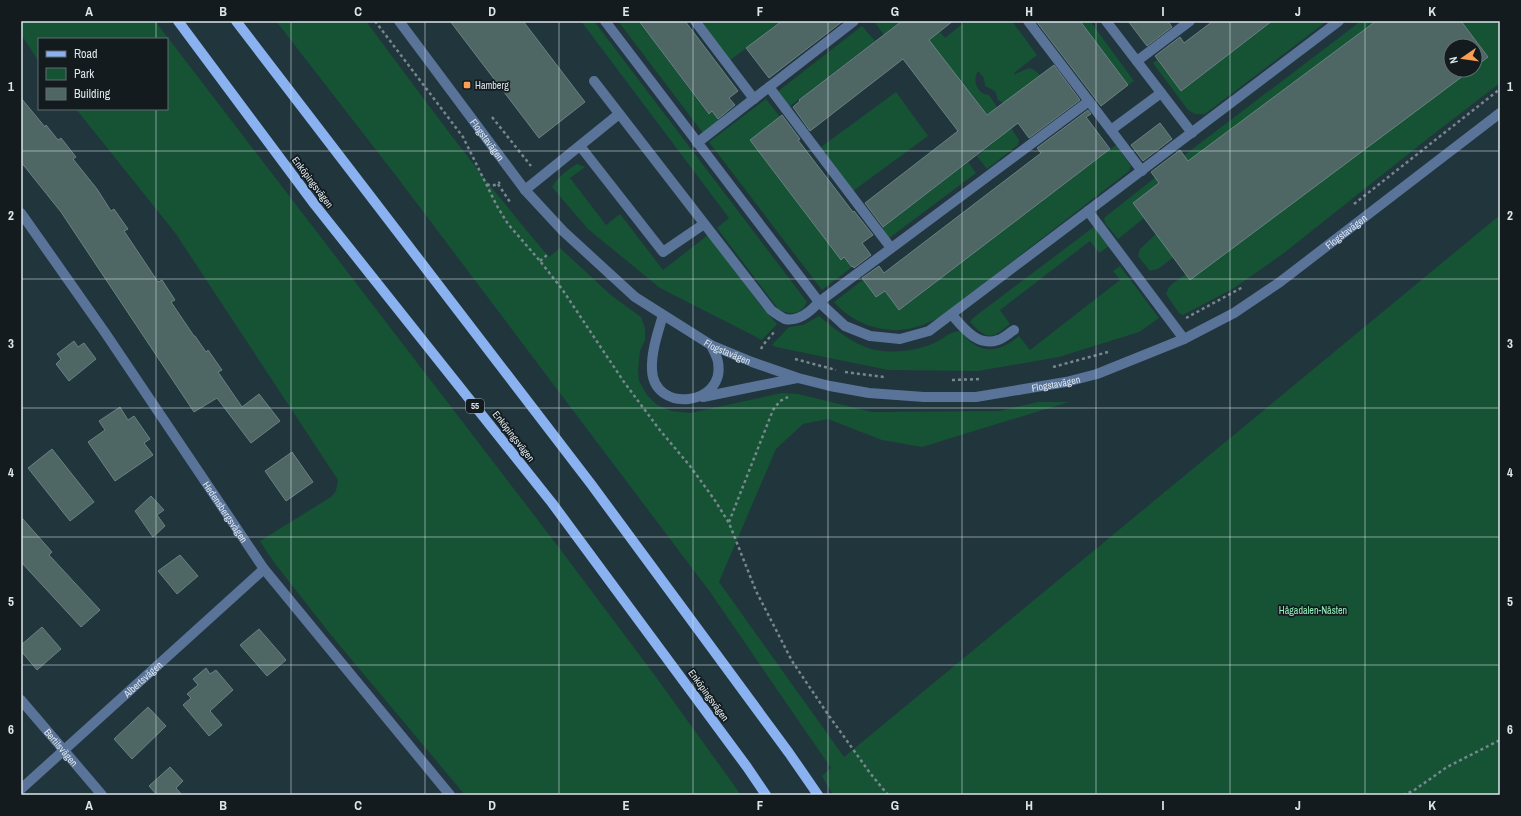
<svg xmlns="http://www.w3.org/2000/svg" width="1521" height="816" font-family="'Archivo Narrow',sans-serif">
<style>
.green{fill:#155334}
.building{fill:#4e6765;stroke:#698281}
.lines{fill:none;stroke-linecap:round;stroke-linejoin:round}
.path{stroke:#77878e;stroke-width:2.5;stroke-dasharray:3 3;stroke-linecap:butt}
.minor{stroke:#5a7399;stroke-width:10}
.major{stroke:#8ab2f0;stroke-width:10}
.grid{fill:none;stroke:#dbe7ec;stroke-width:1;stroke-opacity:0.55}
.poi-dot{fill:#fc9d54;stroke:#131b1f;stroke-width:1.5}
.labels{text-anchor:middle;stroke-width:3.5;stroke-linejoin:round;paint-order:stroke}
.shield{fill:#131b1f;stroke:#9faaae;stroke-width:1}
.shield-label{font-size:9px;font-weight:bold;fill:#dbe7ec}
.poi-label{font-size:10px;fill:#dbe7ec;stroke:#131b1f;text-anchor:start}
.street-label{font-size:10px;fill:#dbe7ec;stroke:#131b1f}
.park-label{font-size:10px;fill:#94f1bb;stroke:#131b1f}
.neatline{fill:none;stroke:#dbe7ec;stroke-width:1.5}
.grid-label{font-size:13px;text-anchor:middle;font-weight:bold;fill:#dbe7ec}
</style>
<rect width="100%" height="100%" fill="#21353d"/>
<path class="green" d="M21,21H155L557,545L656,677L741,795H465L331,635L273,561L260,541L331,497L336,491L338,480L176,234L76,109H167V39H39V62L21,34Z
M276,21H366C425,101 484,181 549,257L560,248L612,296L641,317L645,328V340L640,351L638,370L639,381L647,395L657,405L672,411L690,413L782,393L798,394L872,412L999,411L1038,402H1069L922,447L882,440L828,419L803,424L776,449L719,582L844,757L1500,215V795H833L822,776L831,768L710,592L397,177Z
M581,21H594L807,302C801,315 791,315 779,310L717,228L729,218Z
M618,21H639L708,114L712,111L719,121L703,133Z
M699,21H782L729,61Z
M874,21H902L884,35Z
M914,21H931L945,38L966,21H1012L1037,55L1014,73L1015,74C1028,69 1029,64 1040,75L1003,103L998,100L995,91L985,86L984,78L978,71C972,81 977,94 989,95L1019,140L1018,145L987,169L977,156L1003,135Z
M1080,21H1090L1134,81L1128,85Z
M1272,21H1327L1205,114H1195L1188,110L1153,63L1157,60L1181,91Z
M1361,21H1376L1133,203L1144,218L1118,239L1105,223L1104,218L1157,176Z
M1461,21H1495L1500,27V83L1431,136L1284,253L1234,288L1183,315L1179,313L1166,294L1169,287L1172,284L1471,70H1475V67L1488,57Z
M862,26L875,41L789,107L777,92Z
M896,92L928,136L853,191L821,147Z
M766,99L780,117L750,140L840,259L844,257L852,267L822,290L709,142Z
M1116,145L1131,166L1129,171L940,317C930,322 919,327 908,329C881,334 851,322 834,302L864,279L876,297L885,291L899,310Z
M968,162L976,173L888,239L880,229Z
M577,164L585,167L570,178L606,225L620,214L663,270L708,235L761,306L777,324L762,340L660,288L588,229L552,187C558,177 567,170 577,164Z
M1095,226L1109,246L1099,253L1090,241L1000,310L1010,324C991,340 987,340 970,322L973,318Z
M1156,234L1174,257L1158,269L1150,271L1138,256L1140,249Z
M1120,266L1159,318L1139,332L1059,357L978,371L888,370L776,347L772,345L789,327L803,325L819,316C832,327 847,339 863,346C883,355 912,352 932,344C942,340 950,331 960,331C978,354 997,355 1019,336L1030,350L1120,280L1113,271Z"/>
<path class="building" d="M450,21H523L585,102L539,138Z
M639,21H685L738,91L729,98L735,105L718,119L712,111L709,114Z
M782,21H843L769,78L746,48Z
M902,21H953L929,40L987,115L1054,65L1080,100L1029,138L1018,123L883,227L865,203L958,131L903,59L810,131L793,107L800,101L799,100Z
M1036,21H1080L1128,85L1101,106Z
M1128,21H1168L1172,27L1147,46Z
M1213,21H1272L1181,91L1155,56L1180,37L1184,43Z
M1376,21H1461L1488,57L1475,67V46H1451V70H1471L1190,280L1133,203L1159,183L1151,172L1180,150L1188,161Z
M21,98L45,127L46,125L58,140L61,138L76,157L73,159L97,189L111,211L114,209L128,229L124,231L158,282L162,280L175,300L171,302L194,336H195L206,352L208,350L222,370L218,372L242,407L259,394L280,421L251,443L217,398L194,412L61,212L21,162Z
M1088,110L1091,114L1086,117L1110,149L899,310L885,291L876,297L862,278L879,266L884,273L1041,153L1037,148Z
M782,115L800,139L798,140L853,212L854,211L873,235L862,243L871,255L854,268L853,266L852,267L844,257L841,260L750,140Z
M1160,123L1172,139L1143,161L1131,145Z
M74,341L78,347L84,343L96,359L69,381L56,364L61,359L57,354Z
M120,407L128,420L134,416L150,439L144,443L153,455L115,481L88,442L105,430L99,421Z
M52,449L94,502L70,521L28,468Z
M292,452L313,482L286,501L265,471Z
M151,496L164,510L157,515L165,526L153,537L135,511Z
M21,517L52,552L49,555L100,610L81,627L21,562Z
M180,555L198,576L177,594L158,571Z
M42,627L61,649L37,670L21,651V645Z
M259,629L286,660L267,676L240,645Z
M206,668L210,674L216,670L233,690L210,711L222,725L209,736L183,705L191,698L187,694L198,685L193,679Z
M148,707L166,726L132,759L114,739Z
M170,767L183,781L176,788L182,795H157L149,786Z"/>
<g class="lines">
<path class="path" d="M375,21L463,137L497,206L508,224L540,261L562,289L624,382L659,429L690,466L714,499L729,523L756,591L792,661L827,713L870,773L888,795
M492,117L531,166
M487,184C491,186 496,186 500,182
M498,184L510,202
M1354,204L1500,89
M540,261L547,255
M1186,318L1243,287
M761,349L763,345L775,331
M795,359L836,370
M1053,367L1108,352
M845,372L884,377
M952,380L981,379
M729,522L773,410L780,401L788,397
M1403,795L1413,791L1447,767L1500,740"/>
<g class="minor">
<path id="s1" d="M399,21L525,190L563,231L635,297L711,345L752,362L798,378L830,386L869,393L924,397H976L1066,382L1097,374L1184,339L1234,313L1280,282L1500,113"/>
<path d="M605,21L819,302L845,326L870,336L900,339L929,331L1088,211"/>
<path d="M695,21L754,99"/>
<path d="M1028,21L1142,171"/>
<path d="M1106,21L1192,133"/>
<path d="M1137,61L1190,21"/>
<path d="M594,81L771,310C775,313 781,317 785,319C799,322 811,311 819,302L1089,101"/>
<path d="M769,87L891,248"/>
<path d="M1111,130L1161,93"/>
<path d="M697,143L854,21"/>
<path d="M580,146L663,252L704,224"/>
<path d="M525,190L619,114"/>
<path id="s2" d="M21,213L106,334L264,569L450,795"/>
<path d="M663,315C658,332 651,352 652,370C654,414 726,406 718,362C717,356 713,350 711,345"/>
<path d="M952,315C964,329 978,347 998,340C1004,338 1009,333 1014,330"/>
<path d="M1184,339L1088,211L1339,21"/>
<path d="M703,397L797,378"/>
<path id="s3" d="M21,700L102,795"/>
<path id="s4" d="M21,789L264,569"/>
</g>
<path class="major" d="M178,21L315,205L552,503L747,767L766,795
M236,21L591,484L789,753L818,795"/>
</g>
<path class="grid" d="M156,21V39M291,21V795M425,21V795M559,21V795M693,21V795M828,21V795M962,21V795M1096,21V795M1230,21V795M1365,21V795M156,109V795M21,151H1500M21,279H1500M21,408H1500M21,537H1500M21,665H1500"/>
<rect class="poi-dot" x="463" y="81" width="8" height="8" rx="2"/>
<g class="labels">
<rect class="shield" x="466" y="399" width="18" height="14" rx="3"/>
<g class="shield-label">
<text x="475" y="409">55</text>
</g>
<g class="poi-label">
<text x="475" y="89">Hamberg</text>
</g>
<g class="street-label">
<text dy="4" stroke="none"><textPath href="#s1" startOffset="148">Flogstavägen</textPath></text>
<text transform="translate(313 182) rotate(53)" y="4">Enköpingsvägen</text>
<text dy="4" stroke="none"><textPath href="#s1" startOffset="1139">Flogstavägen</textPath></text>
<text dy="4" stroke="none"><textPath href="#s1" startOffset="472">Flogstavägen</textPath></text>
<text dy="4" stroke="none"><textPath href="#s1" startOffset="808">Flogstavägen</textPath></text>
<text transform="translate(514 436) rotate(52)" y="4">Enköpingsvägen</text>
<text dy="4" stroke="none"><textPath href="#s2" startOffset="362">Hedensbergsvägen</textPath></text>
<text dy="4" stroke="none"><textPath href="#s4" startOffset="164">Albertsvägen</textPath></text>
<text transform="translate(709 695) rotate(54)" y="4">Enköpingsvägen</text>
<text dy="4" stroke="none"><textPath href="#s3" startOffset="62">Bertilsvägen</textPath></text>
</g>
<g class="park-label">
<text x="1313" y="614">Hågadalen-Nåsten</text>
</g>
</g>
<rect width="1521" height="816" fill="none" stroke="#131b1f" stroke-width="44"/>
<rect x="38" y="38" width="130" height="72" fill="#131b1f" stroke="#636d71"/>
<rect x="46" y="51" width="20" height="6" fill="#8ab2f0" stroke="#636d71"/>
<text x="74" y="58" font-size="12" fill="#dbe7ec">Road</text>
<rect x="46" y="68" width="20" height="12" fill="#155334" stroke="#636d71"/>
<text x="74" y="78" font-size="12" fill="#dbe7ec">Park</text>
<rect x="46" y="88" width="20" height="12" fill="#4e6765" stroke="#636d71"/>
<text x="74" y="98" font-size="12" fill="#dbe7ec">Building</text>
<g transform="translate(1463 58) rotate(257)"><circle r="19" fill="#131b1f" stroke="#636d71"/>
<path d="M0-3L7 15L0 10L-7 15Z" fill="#fc9d54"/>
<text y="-6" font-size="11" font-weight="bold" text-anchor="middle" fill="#dbe7ec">N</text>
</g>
<rect x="22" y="22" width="1477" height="772" class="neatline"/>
<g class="grid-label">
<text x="89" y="16">A</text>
<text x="223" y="16">B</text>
<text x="358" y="16">C</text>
<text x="492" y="16">D</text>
<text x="626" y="16">E</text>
<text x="760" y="16">F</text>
<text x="895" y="16">G</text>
<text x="1029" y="16">H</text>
<text x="1163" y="16">I</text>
<text x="1298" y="16">J</text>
<text x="1432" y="16">K</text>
<text x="11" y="91">1</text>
<text x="1510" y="91">1</text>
<text x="11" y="220">2</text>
<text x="1510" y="220">2</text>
<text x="11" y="348">3</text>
<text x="1510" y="348">3</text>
<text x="11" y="477">4</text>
<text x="1510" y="477">4</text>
<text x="11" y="606">5</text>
<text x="1510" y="606">5</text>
<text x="11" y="734">6</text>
<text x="1510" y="734">6</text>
<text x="89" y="810">A</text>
<text x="223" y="810">B</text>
<text x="358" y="810">C</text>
<text x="492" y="810">D</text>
<text x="626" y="810">E</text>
<text x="760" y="810">F</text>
<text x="895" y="810">G</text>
<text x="1029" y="810">H</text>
<text x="1163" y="810">I</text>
<text x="1298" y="810">J</text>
<text x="1432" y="810">K</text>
</g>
</svg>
